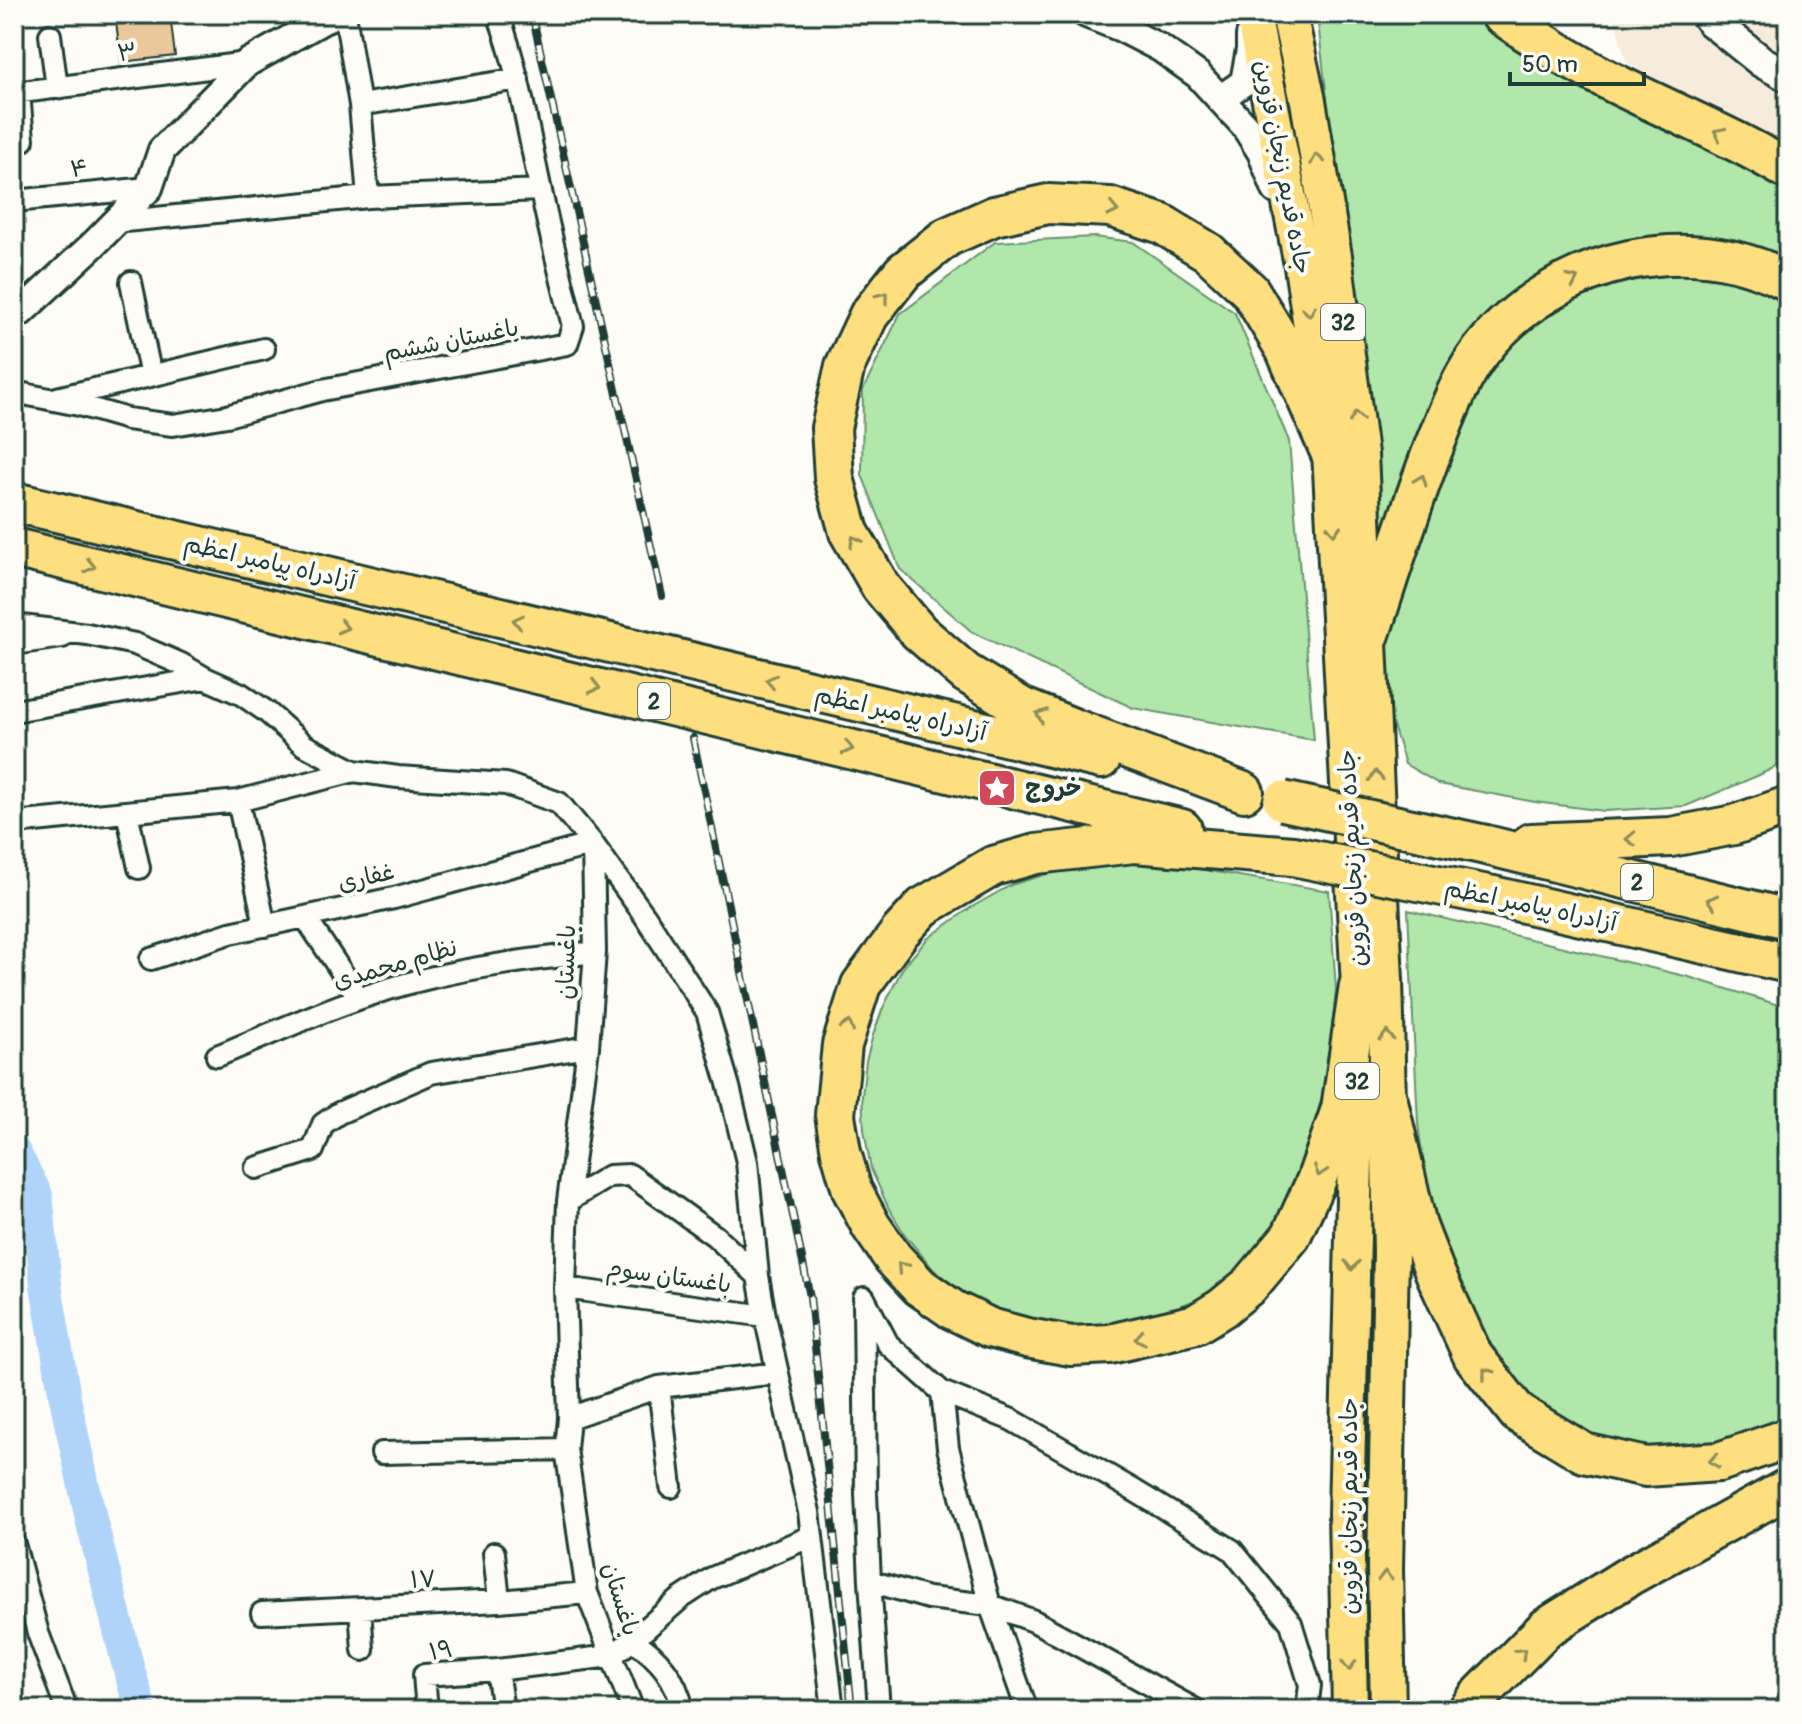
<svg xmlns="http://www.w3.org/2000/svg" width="1802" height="1724" font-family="Pangolin,'Playpen Sans Arabic',sans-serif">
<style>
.built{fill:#f7ecdb}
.green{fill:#b1e7aa;stroke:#68926f;stroke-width:2}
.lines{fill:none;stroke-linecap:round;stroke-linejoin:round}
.river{stroke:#b0d4f9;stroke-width:32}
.building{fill:#eac89b;stroke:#1f3d34;stroke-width:2}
.minor-casing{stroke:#1f3d34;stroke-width:26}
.tertiary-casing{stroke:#1f3d34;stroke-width:32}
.secondary-casing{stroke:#1f3d34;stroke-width:36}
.trunk-casing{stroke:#1f3d34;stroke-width:40}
.motorway-casing{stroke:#1f3d34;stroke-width:44}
.minor{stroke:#fdfcf7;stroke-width:20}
.tertiary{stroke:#fdfcf7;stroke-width:26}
.secondary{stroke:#fdfcf7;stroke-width:30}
.trunk{stroke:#fedf80;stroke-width:34}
.motorway{stroke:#fedf80;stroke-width:38}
.rail-casing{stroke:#1f3d34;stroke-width:8}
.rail{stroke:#fdfcf7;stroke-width:5;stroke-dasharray:15;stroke-linecap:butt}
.motorway-bridge-casing{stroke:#1f3d34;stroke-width:44;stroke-linecap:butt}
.motorway-bridge{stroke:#fedf80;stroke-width:38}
.oneway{stroke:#8e8e5a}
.labels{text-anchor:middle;stroke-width:8;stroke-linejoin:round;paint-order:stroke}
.shield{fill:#fdfcf7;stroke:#62766e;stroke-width:2}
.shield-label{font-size:22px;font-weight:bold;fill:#1f3d34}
.street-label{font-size:24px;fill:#1f3d34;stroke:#fdfcf7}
.poi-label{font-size:24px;font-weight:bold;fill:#1f3d34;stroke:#fdfcf7;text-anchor:start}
</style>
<rect width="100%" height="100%" fill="#fdfcf7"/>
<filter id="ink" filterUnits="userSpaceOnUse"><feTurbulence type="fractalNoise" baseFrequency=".0125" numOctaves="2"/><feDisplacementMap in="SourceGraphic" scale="16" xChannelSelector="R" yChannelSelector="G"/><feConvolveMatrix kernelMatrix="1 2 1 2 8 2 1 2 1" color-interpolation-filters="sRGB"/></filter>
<g filter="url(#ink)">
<path class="built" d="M1613,14H1788V150L1771,139L1627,63Z"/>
<path class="green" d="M1317,14H1474L1488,26L1788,185V256L1707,238L1637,242L1561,262L1505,307L1380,553Z
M1094,237L1133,242L1235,313L1289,441L1314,740L1133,708L972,632L900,569L862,475L863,390L900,314L995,242Z
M1661,263L1716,269L1788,294V761L1757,776L1686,806L1604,811L1535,802L1439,784L1405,764L1383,693L1382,635L1461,406L1522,325L1586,283Z
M1150,861L1329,891L1336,989L1326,1081L1304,1164L1285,1212L1251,1261L1201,1298L1138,1322L1081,1328L1033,1321L995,1311L967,1296L933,1269L905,1235L888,1207L871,1169L864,1130L862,1096L866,1061L873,1035L883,1008L902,969L927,939L970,908L1011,885L1076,865Z
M1408,910L1689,977L1788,1008V1421L1703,1451L1659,1452L1618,1446L1579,1429L1546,1411L1510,1378L1459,1303L1428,1200L1418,1124Z"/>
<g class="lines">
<path class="river" d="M14,1151L37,1195L46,1285L65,1398L91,1519L128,1666L141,1710"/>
</g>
<path class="building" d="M115,14H170L175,56L121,62Z"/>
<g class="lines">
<g class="minor-casing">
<path id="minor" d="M345,14L360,105L368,197
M50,35L57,88
M19,92L23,140
M14,93L247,63
M360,105L518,79
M14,201L149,188
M115,222L368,197L541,190
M131,282L151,376
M14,392L79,405L127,419L173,425L227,416L322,390L567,344L573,326C561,278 549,230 539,182C527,125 518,68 498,14
M57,398L264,349
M14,625L87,634L135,644L181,664L205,678L241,694L267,712L304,745L354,771L398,777L506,784L559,803L593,844L595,952L588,1047L568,1201L565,1288L569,1418L566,1449L587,1593L633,1710
M14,644L62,637
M14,711L205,678
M238,801L265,926
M127,812L139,868
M14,823L238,801L354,771
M305,917L359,998
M151,959L230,933L394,898L593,844L645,916L707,1012L729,1087L747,1162L758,1276L765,1316L809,1512L833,1710
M217,1056C285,1028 353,996 425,979C481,965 538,959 595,952
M256,1168L313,1150L323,1124L339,1113L431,1073L588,1047
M568,1201L609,1176L630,1175L715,1236L758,1276
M565,1288L765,1316
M864,1298L888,1344L942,1392L1012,1420L1135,1491L1232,1550L1291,1623L1310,1685L1307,1710
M864,1302L866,1494L870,1581L879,1710
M659,1387L671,1487
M942,1392L948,1448L990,1605L1027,1710
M569,1418L659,1387L777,1373
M382,1453L566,1449
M14,1544L38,1633L67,1710
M494,1553L499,1601
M870,1581L928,1598L990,1605L1034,1621L1196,1710
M360,1609L363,1650
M262,1613L499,1601L587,1593
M633,1640C659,1658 676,1678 683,1710
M497,1670L503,1710
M427,1710L424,1675L497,1670L611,1656L633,1640L680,1599L712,1578L812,1536"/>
</g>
<g class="tertiary-casing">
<path id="tertiary" d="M1086,14L1121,28L1160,48L1198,75L1244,125L1261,152L1276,190
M1220,99L1244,82L1250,50V36
M14,315L21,312L96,242L149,188L162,150L247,63L334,14"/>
</g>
<g class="secondary-casing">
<path id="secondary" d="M1706,14L1711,21L1762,62L1788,76"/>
</g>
<g class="trunk-casing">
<path id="trunk" d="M1253,14L1301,260L1330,452L1359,986L1358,1014
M1289,14L1308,101L1334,256L1360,454L1385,980L1388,1101L1391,1253L1385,1569L1388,1710
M1350,1710L1346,1513L1357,1079"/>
</g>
<g class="motorway-casing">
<path id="motorway" d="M1500,14C1537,40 1576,64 1616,84C1674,113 1733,137 1788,170
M14,502L1101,759
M14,548L1182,829
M1370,634C1391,570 1411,506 1435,444C1448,412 1460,378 1481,351C1516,305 1572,272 1629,260C1684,249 1738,255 1788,281
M1244,792L1073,728L1021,707L966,673L919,632L881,587L849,532L834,478L831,428L845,366L869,315L903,272L947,237L994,216L1048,204L1110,207L1162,224L1208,252L1250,291L1285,349L1330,452
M1531,843L1671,837L1734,825L1788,806
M1486,845L1788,919
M1293,856L1134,843L1036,854L993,866L923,907L900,932L861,985L842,1045L835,1115L841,1152L852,1190L871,1226L893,1258L920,1287L953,1310L990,1328L1027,1338L1071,1346L1110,1344L1196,1324L1222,1308L1250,1285L1291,1236L1316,1181L1341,1109L1359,986
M1493,896L1788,963
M1388,1101L1417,1226L1436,1275L1473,1356L1518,1413L1584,1453L1646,1467L1719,1462L1788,1438
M1468,1710L1478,1697L1546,1628L1629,1576L1788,1488"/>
</g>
<use href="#minor" class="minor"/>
<use href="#tertiary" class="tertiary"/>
<use href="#secondary" class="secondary"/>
<use href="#trunk" class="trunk"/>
<use href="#motorway" class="motorway"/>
<g class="rail-casing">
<path id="rail" d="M532,14L662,596
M693,738L810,1297L852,1710"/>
</g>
<use href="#rail" class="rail"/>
<g class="motorway-bridge-casing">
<path id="motorway-bridge" d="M1283,801L1486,845
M1293,856L1493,896"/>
</g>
<use href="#motorway-bridge" class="motorway-bridge"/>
</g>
<defs><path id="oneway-chevron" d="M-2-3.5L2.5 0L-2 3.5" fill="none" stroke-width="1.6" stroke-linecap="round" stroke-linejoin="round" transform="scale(2)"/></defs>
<g class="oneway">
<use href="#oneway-chevron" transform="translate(1719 133) rotate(-154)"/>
<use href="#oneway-chevron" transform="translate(1317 159) rotate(-100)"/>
<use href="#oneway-chevron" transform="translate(1113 210) rotate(12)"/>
<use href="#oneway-chevron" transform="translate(1573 280) rotate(-25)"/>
<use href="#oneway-chevron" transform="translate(883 297) rotate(-51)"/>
<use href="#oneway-chevron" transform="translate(1309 311) rotate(82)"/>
<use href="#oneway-chevron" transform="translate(1356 417) rotate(-98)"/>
<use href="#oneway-chevron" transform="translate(1421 480) rotate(-69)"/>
<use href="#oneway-chevron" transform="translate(1334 530) rotate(87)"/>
<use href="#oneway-chevron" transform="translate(855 541) rotate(-118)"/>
<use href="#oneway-chevron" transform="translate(90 566) rotate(13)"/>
<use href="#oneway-chevron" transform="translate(518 621) rotate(-167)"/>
<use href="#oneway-chevron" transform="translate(343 627) rotate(14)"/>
<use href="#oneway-chevron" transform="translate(771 681) rotate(-167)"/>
<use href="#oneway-chevron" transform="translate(595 687) rotate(14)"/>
<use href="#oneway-chevron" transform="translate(1041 715) rotate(-158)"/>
<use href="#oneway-chevron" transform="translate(848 748) rotate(14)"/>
<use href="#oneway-chevron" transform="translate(1376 776) rotate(-93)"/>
<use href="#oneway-chevron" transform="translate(1631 839) rotate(178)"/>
<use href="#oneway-chevron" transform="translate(1712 901) rotate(-166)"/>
<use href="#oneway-chevron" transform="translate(848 1026) rotate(-72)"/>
<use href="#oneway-chevron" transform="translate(1387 1036) rotate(-91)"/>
<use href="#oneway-chevron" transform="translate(1320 1171) rotate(109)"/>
<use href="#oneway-chevron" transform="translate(1352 1265) rotate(91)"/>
<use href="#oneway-chevron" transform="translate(902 1267) rotate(-132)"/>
<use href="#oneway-chevron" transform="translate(1140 1338) rotate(169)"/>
<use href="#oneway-chevron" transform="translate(1487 1373) rotate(-128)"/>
<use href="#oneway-chevron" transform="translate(1714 1461) rotate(171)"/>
<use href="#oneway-chevron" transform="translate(1385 1576) rotate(-91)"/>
<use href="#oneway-chevron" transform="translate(1521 1653) rotate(-45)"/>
<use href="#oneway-chevron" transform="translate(1349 1665) rotate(89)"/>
</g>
</g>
<defs>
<g id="sight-square" transform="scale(2)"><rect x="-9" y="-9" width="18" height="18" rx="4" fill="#d1495b" stroke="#fdfcf7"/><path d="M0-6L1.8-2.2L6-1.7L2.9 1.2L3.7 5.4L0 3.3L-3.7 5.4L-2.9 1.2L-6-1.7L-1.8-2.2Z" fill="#fff"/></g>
</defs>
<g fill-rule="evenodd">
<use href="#sight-square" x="997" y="788"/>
</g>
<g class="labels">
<g class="shield">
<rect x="1321" y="304" width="44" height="36" rx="6"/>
<rect x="638" y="683" width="32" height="36" rx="6"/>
<rect x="1621" y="864" width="32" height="36" rx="6"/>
<rect x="1335" y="1063" width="44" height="36" rx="6"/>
</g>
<g class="shield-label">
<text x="1343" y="330">32</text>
<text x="654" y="709">2</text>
<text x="1637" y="890">2</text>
<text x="1357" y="1089">32</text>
</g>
<g class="street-label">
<text transform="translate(127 52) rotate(-7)" y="8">۳</text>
<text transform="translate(1283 167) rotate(79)" y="8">جاده قدیم زنجان قزوین</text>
<text transform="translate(79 168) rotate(-6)" y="8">۴</text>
<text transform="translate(451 340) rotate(-11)" y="8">باغستان ششم</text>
<text transform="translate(270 562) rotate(13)" y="8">آزادراه پیامبر اعظم</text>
<text transform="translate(901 713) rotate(13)" y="8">آزادراه پیامبر اعظم</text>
<text transform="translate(1352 858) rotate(-93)" y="8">جاده قدیم زنجان قزوین</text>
<text transform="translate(366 877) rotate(-13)" y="8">غفاری</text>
<text transform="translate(1531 905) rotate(12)" y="8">آزادراه پیامبر اعظم</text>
<text transform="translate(566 962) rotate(-88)" y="8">باغستان</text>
<text transform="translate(395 964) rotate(-16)" y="8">نظام محمدی</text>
<text transform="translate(669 1276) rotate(8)" y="8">باغستان سوم</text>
<text transform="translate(1349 1506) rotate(-90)" y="8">جاده قدیم زنجان قزوین</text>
<text transform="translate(423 1579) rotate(-3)" y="8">۱۷</text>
<text transform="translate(621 1599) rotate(73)" y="8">باغستان</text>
<text transform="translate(441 1650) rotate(-11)" y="8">۱۹</text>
</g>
<g class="poi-label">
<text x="1025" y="796">خروج</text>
</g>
</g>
<rect width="1802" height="1724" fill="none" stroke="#fdfcf7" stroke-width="48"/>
<rect x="24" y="24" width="1754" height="1676" fill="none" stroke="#1f3d34" stroke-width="3" filter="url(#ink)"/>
<path d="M1510 72v12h134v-12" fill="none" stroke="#1f3d34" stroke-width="4"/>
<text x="1522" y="72" font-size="24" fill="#1f3d34" stroke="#fdfcf7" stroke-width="6" paint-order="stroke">50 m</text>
</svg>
